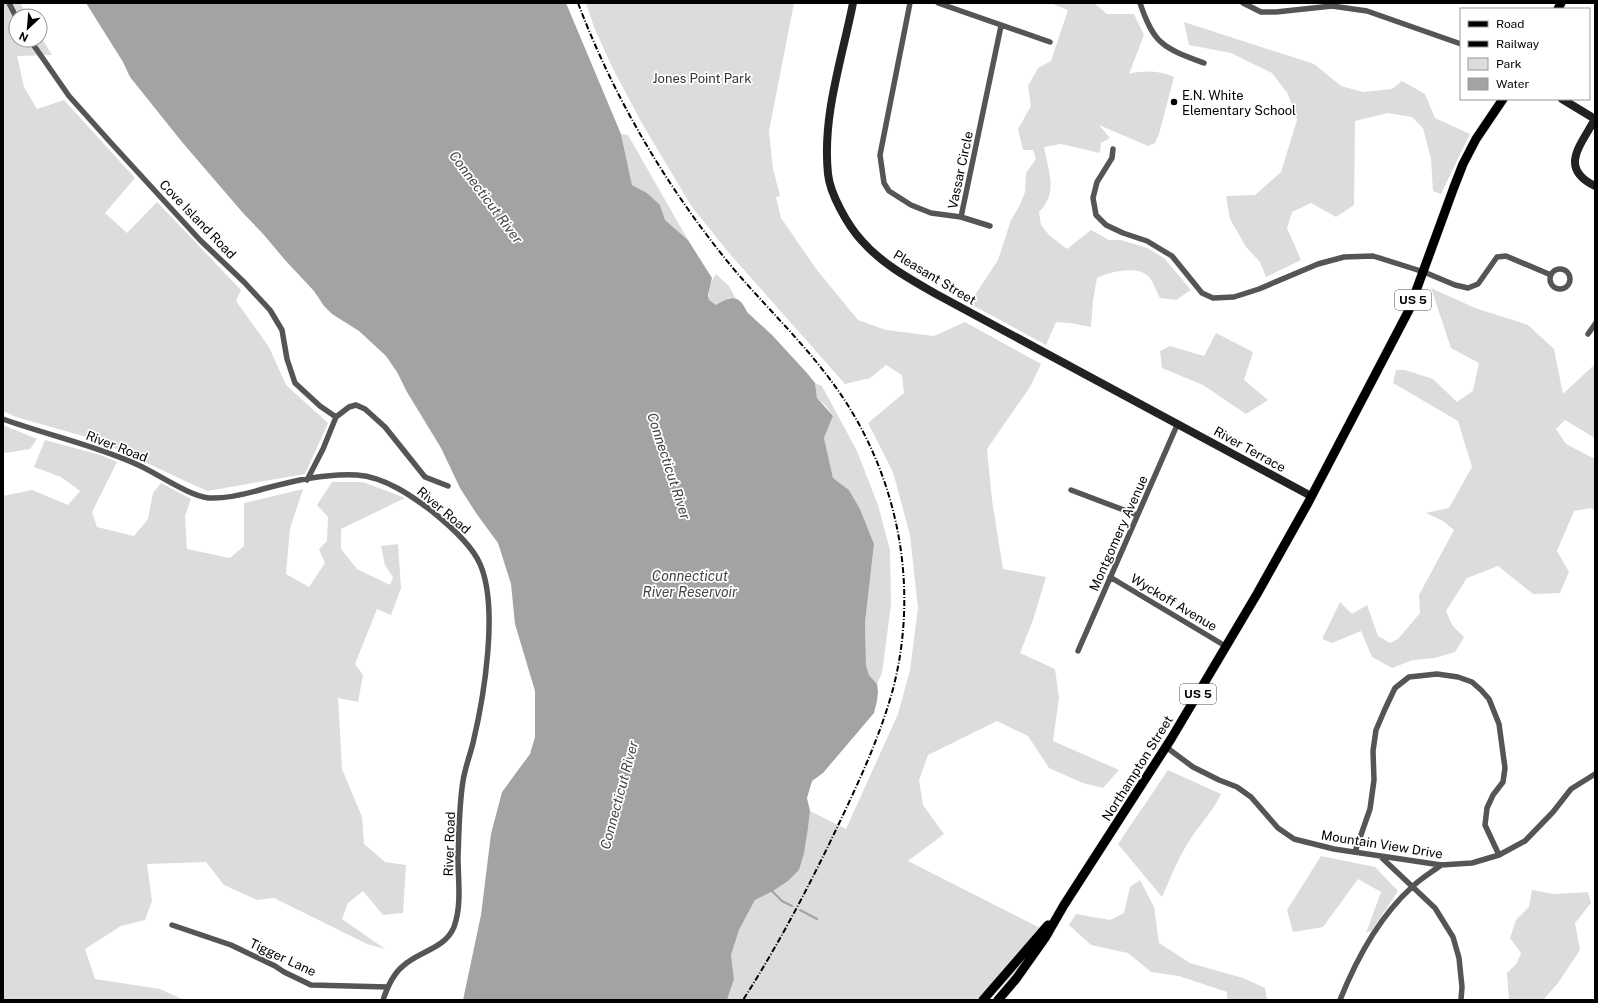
<svg xmlns="http://www.w3.org/2000/svg" width="1598" height="1003" font-family="'Public Sans',sans-serif">
<style>
.green{fill:#dcdcdc}
.water{fill:#a3a3a3}
.lines{fill:none;stroke-linecap:round;stroke-linejoin:round}
.stream{stroke:#a3a3a3;stroke-width:2}
.primary-casing{stroke:#dbdbdb;stroke-width:10}
.street{stroke:#555;stroke-width:5.5}
.secondary{stroke:#222;stroke-width:8}
.primary{stroke:#000;stroke-width:9}
.rail{stroke:#000;stroke-width:2;stroke-dasharray:6 2 1 2;stroke-linecap:butt}
.poi-dot{fill:#000;stroke:#fff;stroke-width:1.5}
.labels{text-anchor:middle;stroke-width:3.5;stroke-linejoin:round;paint-order:stroke}
.shield{fill:#fff;stroke:#4c4c4c;stroke-width:1}
.shield-label{font-size:12px;font-weight:bold;fill:#000}
.park-label{font-size:13px;fill:#333;stroke:#fff}
.poi-label{font-size:13px;fill:#000;stroke:#fff;text-anchor:start}
.street-label{font-size:13px;fill:#000;stroke:#fff}
.water-label{font-size:14px;font-style:italic;fill:#444;stroke:#fff}
</style>
<rect width="100%" height="100%" fill="#fff"/>
<path class="green" d="M3,3H20L28,16H16V40H40V35L52,55L17,56L24,87L37,109L64,100L135,178L105,213L127,233L157,202L241,290L236,301L269,347L286,385L328,423L305,474L207,491L97,440L16,417L3,411Z
M586,3H794L769,131L773,169L780,196L776,197L781,218L817,270L858,320L886,330L934,336L965,322L1041,364L1030,387L987,449L992,500L1003,569L1046,577L1033,620L1020,653L1055,669L1059,698L1053,741L1119,770L1103,788L1083,783L1049,768L1028,736L997,721L928,755L919,780L923,805L944,834L908,861L1054,935L988,1000H727L734,979L731,955L739,930L755,900L773,891L788,881L799,870L808,828L810,811L846,829L898,714L910,670L918,608L910,535L893,472L868,423L904,393L902,375L886,365L870,378L845,384L729,253L692,207L644,127L612,67L594,27Z
M1050,3H1094L1107,14H1134L1144,35L1129,74C1145,70 1160,71 1174,77L1159,134L1155,143L1148,146L1099,125L1110,138L1101,143L1100,153L1061,144L1044,147C1048,171 1059,192 1039,212L1041,225L1049,235L1067,249L1091,230L1109,240H1121L1147,248L1164,258L1191,290L1176,300L1160,298C1157,293 1152,279 1148,276C1137,265 1108,272 1097,278L1093,300L1091,327L1070,323L1056,322L1046,345L974,306L973,298L998,260L1011,220L1020,205L1025,192L1026,173L1036,159L1033,150H1023L1018,129L1031,106L1028,86L1038,68L1051,61L1068,10Z
M1184,22L1314,64L1341,86L1363,92L1392,89L1402,81L1425,94L1435,118L1470,134L1441,194L1433,191L1431,159L1423,128L1412,117L1388,113L1355,121L1354,205L1336,217L1311,203L1292,212L1287,228L1301,260L1266,277L1260,262L1246,247L1230,219L1226,196L1255,195L1281,172L1297,120L1288,94L1272,73L1231,53L1189,45Z
M621,134L628,135L688,240L665,220L660,205L647,193L632,185Z
M716,274L729,286L736,299L729,298L716,305L709,300C708,292 711,280 716,274Z
M1431,288L1475,308L1528,325L1554,349L1563,394L1595,364V438L1565,420L1556,429L1566,444L1595,459V510L1591,508L1574,511L1557,551L1569,572L1560,593L1533,594L1498,566L1467,578L1446,611L1452,625L1464,637L1455,652L1435,658L1413,660L1392,668L1372,657L1361,631L1332,643L1322,639L1340,602L1352,614L1367,605L1378,636L1390,643L1398,639L1420,613L1419,595L1454,530L1443,521L1426,513L1449,508L1472,467L1458,421L1393,383L1396,370H1405L1433,379L1457,402L1473,391L1479,363L1451,348Z
M1216,333L1253,352L1244,380L1268,400L1246,414L1203,385L1162,368L1160,351L1170,346L1204,356Z
M815,383L822,386L857,451L878,505L890,550L891,605L882,673L877,684L869,675L866,665L865,623L874,544L860,509L849,490L833,478L824,438L833,416L826,406L817,398Z
M3,425L37,439L30,449L5,453L3,452Z
M45,440L100,455L117,462L92,512L97,527L134,536L148,519L153,493L161,483L191,499L185,516L187,549L230,558L244,546V503L303,489L290,529L286,574L309,587L325,563L319,549L327,541L328,517L317,505L332,482H363L405,498L341,529V549L357,569L390,585L393,577L385,565L381,546L398,544L401,588L391,615L377,609L355,664L363,675L358,702L338,698L342,769L362,817L364,844L385,862L406,865L403,913L383,915L363,891L348,903L342,919L385,949L367,944L274,898L257,900L224,885L206,862L147,864L152,901L145,920L121,926L85,949L95,979L160,989L184,1000H3V496L32,490L68,505L80,491L61,477L34,467Z
M1168,770L1221,794C1213,811 1201,823 1191,838C1179,856 1171,877 1162,897L1118,844Z
M1321,856L1375,867L1398,891L1372,930L1366,933L1381,892L1358,879L1323,927L1293,932L1287,910Z
M1140,880L1154,907L1159,943L1190,963L1243,978L1265,988L1267,1000H1227V992L1179,976L1151,972L1128,953L1091,945L1069,925L1076,914L1110,920L1124,913L1130,887Z
M1532,890L1554,894L1588,892L1591,903L1575,923L1580,950L1558,983L1543,1000H1509L1507,973L1517,963L1521,953L1510,938L1516,920L1529,907Z"/>
<path class="water" d="M86,3H566L621,134L632,185L647,193L660,205L665,220L688,240L712,278L708,295L709,300L716,305C731,296 739,294 747,312L772,335L807,373L815,383L817,398L833,416L824,438L833,478L849,490L860,509L874,544L865,623L866,665L869,675L877,684L878,691L877,701L874,713L823,773L812,781L807,798L810,811L808,828L804,853L799,870L788,881L773,891L755,900L739,930L731,955L734,979L727,1000H463L481,915L491,834L502,792L530,754L535,737V691L515,624L511,584L498,543L476,513L460,488L441,448L407,392L397,372L386,356L359,331L332,314L324,306L314,291L285,260L264,235L243,213L182,142L130,77L123,62Z"/>
<g class="lines">
<path class="stream" d="M771,890L782,901L792,906
M800,910L817,919"/>
<g class="primary-casing">
<path id="primary" d="M1558,9L1561,3
M983,1000L1048,925
M998,1000L1016,979L1045,938L1064,905L1171,739L1257,594L1308,503L1409,310L1454,187L1463,164L1476,139L1503,99"/>
</g>
<path class="street" d="M9,3L16,17
M910,3L880,155L884,183L889,191L911,205L931,213L961,217L1001,26
M938,3L1050,42
M1140,3C1154,45 1164,48 1204,63
M1243,3L1261,12H1276L1332,6L1367,11L1461,44
M30,40L69,96L112,144L200,240L244,282L270,310L282,330L287,359L295,383L320,406L336,417
M1113,149L1112,158L1097,182L1093,198L1096,215L1106,225L1123,233L1147,241L1172,256L1202,293L1213,298L1234,297L1259,289L1318,264L1344,257L1373,256L1424,272L1455,285L1468,288L1478,284L1497,257L1506,256L1551,275
M961,217L990,226
M1550 279a10 10 0 1 1 20 0a10 10 0 1 1-20 0Z
M1588,334L1595,324
M3,419C47,435 94,445 136,464C157,473 189,496 209,498C227,499 246,494 263,489C293,481 326,473 357,475C385,477 412,496 433,512C449,525 472,545 480,564C499,607 484,697 473,743C470,755 465,768 463,781C459,806 459,832 458,857C458,880 462,905 454,927C445,949 419,951 403,966C393,974 387,988 383,1000
M307,480L323,449L336,417L349,407L356,405L365,409L385,427L425,477L448,486
M1071,490L1137,515
M1110,577L1227,647
M1078,651L1178,423
M1166,747L1193,767L1219,780L1237,787L1251,797L1278,828L1294,839L1334,849L1441,865L1472,863L1499,855L1525,841L1553,812L1571,789L1595,774
M1355,852L1370,809L1374,780L1373,751L1376,730L1385,709L1395,688L1409,677L1437,674L1458,677L1472,682L1481,690L1489,699L1499,724L1505,768L1503,782L1493,795L1487,808L1485,825L1499,855
M1381,857L1435,908L1453,937L1459,958L1462,987L1461,1000
M172,925L231,945L275,966L284,972L311,985L388,987
M1340,1000C1356,960 1380,916 1412,887C1420,879 1432,872 1441,865"/>
<path class="secondary" d="M853,3C842,59 822,116 828,174C830,194 848,226 862,241C882,264 910,279 936,294L1311,496
M1562,99L1595,119C1581,145 1558,168 1595,186"/>
<use href="#primary" class="primary"/>
<path class="rail" d="M578,3C614,98 667,188 732,267C763,304 799,338 829,378C896,466 921,581 893,689C879,740 856,788 833,836C806,892 777,947 743,1000"/>
</g>
<circle class="poi-dot" cx="1174" cy="102" r="4"/>
<g class="labels">
<g class="shield">
<rect x="1395" y="290" width="36" height="20" rx="3"/>
<rect x="1180" y="684" width="36" height="20" rx="3"/>
</g>
<g class="shield-label">
<text x="1413" y="304">US 5</text>
<text x="1198" y="698">US 5</text>
</g>
<g class="park-label">
<text x="702" y="83">Jones Point Park</text>
</g>
<g class="poi-label">
<text x="1182" y="100">E.N. White<tspan x="1182" dy="15">Elementary School</tspan></text>
</g>
<g class="street-label">
<text transform="translate(960 170) rotate(-78)" y="5">Vassar Circle</text>
<text transform="translate(198 219) rotate(46)" y="5">Cove Island Road</text>
<text transform="translate(935 277) rotate(31)" y="5">Pleasant Street</text>
<text transform="translate(117 446) rotate(21)" y="5">River Road</text>
<text transform="translate(1250 449) rotate(29)" y="5">River Terrace</text>
<text transform="translate(444 510) rotate(40)" y="5">River Road</text>
<text transform="translate(1118 533) rotate(-66)" y="5">Montgomery Avenue</text>
<text transform="translate(1174 602) rotate(31)" y="5">Wyckoff Avenue</text>
<text transform="translate(1137 768) rotate(-58)" y="5">Northampton Street</text>
<text transform="translate(449 844) rotate(-88)" y="5">River Road</text>
<text transform="translate(1382 844) rotate(9)" y="5">Mountain View Drive</text>
<text transform="translate(283 957) rotate(25)" y="5">Tigger Lane</text>
</g>
<g class="water-label">
<text transform="translate(486 197) rotate(53)" y="5">Connecticut River</text>
<text transform="translate(669 466) rotate(72)" y="5">Connecticut River</text>
<text x="690" y="581">Connecticut<tspan x="690" dy="16">River Reservoir</tspan></text>
<text transform="translate(619 795) rotate(-75)" y="5">Connecticut River</text>
</g>
</g>
<rect width="1598" height="1003" fill="none" stroke="#000000" stroke-width="8"/>
<rect x="1460" y="8" width="130" height="92" fill="#ffffff" stroke="#999999"/>
<rect x="1468" y="21" width="20" height="6" fill="#000000" stroke="#999999"/>
<text x="1496" y="28" font-size="12" fill="#000000">Road</text>
<rect x="1468" y="41" width="20" height="6" fill="#000000" stroke="#999999"/>
<text x="1496" y="48" font-size="12" fill="#000000">Railway</text>
<rect x="1468" y="58" width="20" height="12" fill="#dcdcdc" stroke="#999999"/>
<text x="1496" y="68" font-size="12" fill="#000000">Park</text>
<rect x="1468" y="78" width="20" height="12" fill="#a3a3a3" stroke="#999999"/>
<text x="1496" y="88" font-size="12" fill="#000000">Water</text>
<g transform="translate(28 28) rotate(206)"><circle r="19" fill="#ffffff" stroke="#999999"/>
<path d="M0-3L7 15L0 10L-7 15Z" fill="#000000"/>
<text y="-6" font-size="11" font-weight="bold" text-anchor="middle" fill="#000000">N</text>
</g>
</svg>
